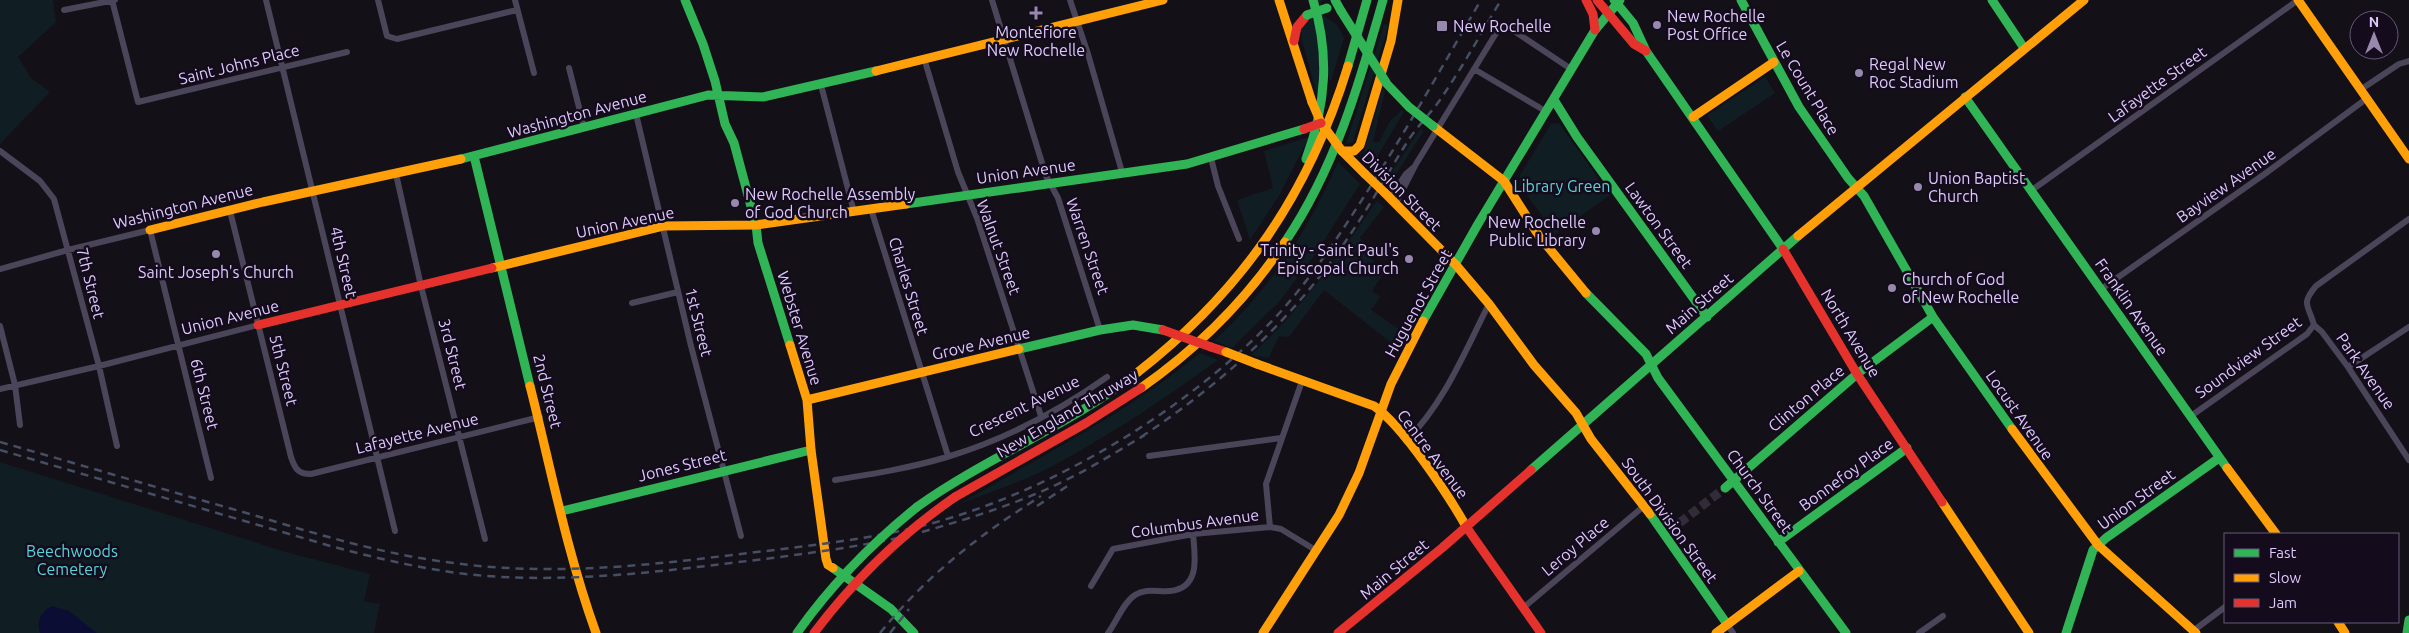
<svg xmlns="http://www.w3.org/2000/svg" width="2409" height="633" font-family="Ubuntu,sans-serif">
<style>
.green{fill:#101e24}
.water{fill:#0b0d34}
.lines{fill:none;stroke-linecap:round;stroke-linejoin:round}
.secondary-tunnel{stroke:#322c3a;stroke-width:9;stroke-dasharray:9 4.5;stroke-linecap:butt}
.street{stroke:#4b4559;stroke-width:6}
.fast{stroke:#30b455;stroke-width:9}
.slow{stroke:#ff9f0a;stroke-width:9}
.jam{stroke:#e5322d;stroke-width:9}
.rail{stroke:#454e63;stroke-width:2.5;stroke-dasharray:8 6;stroke-linecap:butt}
.fast-bridge{stroke:#30b455;stroke-width:9}
.slow-bridge{stroke:#ff9f0a;stroke-width:9}
.jam-bridge{stroke:#e5322d;stroke-width:9}
.poi-dot{fill:#9788ad;stroke:#140c1c;stroke-width:2}
.labels{text-anchor:middle;stroke-width:5;stroke-linejoin:round;paint-order:stroke}
.poi-label{font-size:16px;fill:#dec9fd;stroke:#140c1c;text-anchor:start}
.street-label{font-size:16px;fill:#dec9fd;stroke:#140c1c}
.park-label{font-size:16px;fill:#59d3d9;stroke:#140c1c}
</style>
<rect width="100%" height="100%" fill="#141018"/>
<path class="green" d="M0,0H53L56,22L18,57L31,78L49,91L48,94L0,144Z
M1316,0H1324L1321,1L1323,15L1337,25L1344,38L1331,81L1329,79Z
M1313,17C1319,46 1321,71 1318,99L1301,37L1302,27Z
M1384,24L1388,25L1386,34L1353,142L1346,144Z
M1765,77L1775,93L1718,131L1707,115Z
M1383,89L1385,91L1373,142H1379L1390,121L1402,110L1404,112L1371,167L1362,158Z
M1559,123L1610,195L1555,234L1520,185V175L1551,124Z
M1421,128L1423,132L1390,184L1385,182Z
M1309,137L1280,194L1250,240L1237,200L1273,188L1264,151Z
M1338,162L1360,184L1316,253L1279,302L1232,348L1214,341C1271,287 1307,233 1338,162Z
M1377,201L1384,207L1360,238L1368,246L1363,248L1383,274L1372,291L1380,297L1371,310L1403,332L1394,345L1324,290L1289,337L1279,336L1269,358L1251,355C1302,309 1338,256 1377,201Z
M1200,353L1218,360C1167,397 1115,432 1060,462C1029,479 995,491 961,503C1043,455 1127,413 1200,353Z
M0,462L286,552L370,574L364,601L380,604L374,633H0Z"/>
<path class="water" d="M52,606L69,611L97,633H40C36,622 41,611 52,606Z"/>
<g class="lines">
<path class="secondary-tunnel" d="M1669,531L1725,488"/>
<path class="street" d="M112,0L138,102L347,52
M266,0L395,531
M378,0L387,36L397,39L517,10
M515,0L534,73
M992,0L1046,176L1058,198L1100,330
M1070,0L1088,54L1122,172
M64,10L115,0
M924,58L958,172L977,218L1041,416
M569,68L584,127
M1474,69L1547,112
M821,85L854,212
M2360,90L2399,64L2409,61
M636,114L691,346L741,536
M0,151L40,181L54,199L99,366L117,446
M1211,158L1218,186L1239,239
M396,174L421,286L485,539
M2032,190L2298,0
M1390,198L1406,174L1414,167
M1396,203L1416,164L1498,30L1511,29L1571,69
M871,209L948,456
M230,211L291,457C295,469 298,474 311,474L540,417
M0,269L68,250L150,230L211,478
M2100,290L2266,173L2366,99
M632,303L678,292
M2314,325L2322,332L2348,367L2409,460
M0,326L15,385L20,425
M2348,367L2409,327
M0,389L99,366L258,325
M2191,416L2307,334L2314,325C2309,305 2300,305 2316,286L2409,219
M1406,441C1444,404 1465,351 1489,304
M1149,456L1281,438
M835,480C873,474 910,468 947,457C1003,440 1059,411 1107,377
M1270,527L1266,484L1302,381
M1091,586L1113,549L1193,534L1270,527L1281,529L1317,551
M1523,608L1644,506
M1727,624L1733,633
M2193,631L2225,607
M1108,633C1117,621 1123,603 1135,595C1146,588 1158,592 1170,591C1201,588 1195,556 1193,534
M1919,633L1943,616"/>
<path class="fast" d="M685,0L703,44L715,81L725,124L734,143L756,225L758,243L790,345
M1335,0L1341,11
M1614,0L1633,23L1646,51L1783,249
M1741,0L1799,107L1848,178L1864,196L1933,317L2012,429
M1992,0L2024,48
M1348,66L1367,0
M1965,97L2227,468
M1554,100L1577,137L1707,317
M474,156L530,386
M461,159L708,95L763,97L876,71
M1306,159C1326,105 1330,55 1313,0
M906,204L1187,164L1304,129
M1285,242C1335,168 1359,85 1383,0
M1586,293L1646,354L1658,378L1846,633
M1423,321L1478,224L1595,30L1620,0
M1019,349L1100,330L1133,325L1163,330
M1531,470L1798,236
M1725,488L1857,374L1933,317
M917,507C987,457 1071,425 1138,372
M562,511L811,450
M1650,514L1727,624
M1778,542L1907,448
M833,568L891,609L914,633
M2066,633L2093,550L2106,538L2219,458
M2407,633L2409,620"/>
<path class="slow" d="M1279,0L1312,102
M2298,0L2409,159
M876,71L1163,0
M1693,117L1774,62
M1433,126L1504,181L1539,236L1586,293
M1342,151H1354L1360,145L1391,41L1398,0
M1342,151L1365,174
M1385,193L1456,265L1489,304L1534,365L1576,413L1591,439L1650,514
M150,230L263,202L461,159
M1798,236L2084,0
M492,268L664,226L756,225L906,204
M790,345L807,400L811,450L826,559L828,565L833,568
M1257,364L1374,406C1403,426 1449,496 1467,528
M1138,372C1243,290 1309,193 1348,66
M530,386C551,469 567,553 596,633
M1141,388C1198,348 1247,299 1285,242
M807,400L1019,349
M2012,429L2098,545L2196,633
M2227,468L2276,534
M1942,502L2029,633
M2338,622L2345,633
M1263,633L1339,515L1359,473L1391,384L1423,321
M1716,633L1799,571"/>
<path class="jam" d="M1586,0L1593,14L1595,30
M1597,0L1634,44L1646,51
M1294,41L1297,27L1307,15
M1783,249L1857,374L1942,502
M258,325L492,268
M1211,347L1226,352
M955,497L1086,423L1141,388
M1467,528L1541,633
M1338,633L1442,548L1531,470"/>
<path class="rail" d="M1141,437C1220,385 1289,323 1343,245C1367,211 1387,174 1409,139C1420,123 1434,110 1444,94C1464,64 1482,32 1501,0
M0,442C81,465 162,489 243,512C310,532 377,553 446,562C544,576 635,567 732,555C790,548 848,542 905,530C1036,501 1179,417 1272,321C1308,283 1337,239 1365,195C1406,131 1443,65 1481,0
M0,450L334,547C384,560 435,572 486,576C569,582 649,573 731,563C789,556 846,549 903,537
M1037,506L1072,483
M922,532C971,518 1020,503 1066,480C1093,467 1119,450 1145,435
M880,633C928,574 977,537 1041,496
M890,633L909,609"/>
<path class="fast-bridge" d="M1341,11L1387,84L1409,107L1433,126
M1307,15L1327,8
M797,633C831,585 871,544 917,507"/>
<path class="slow-bridge" d="M1312,102L1321,123L1342,151
M1365,174L1385,193
M1226,352L1257,364"/>
<path class="jam-bridge" d="M1304,129L1321,123
M1163,330L1211,347
M814,633C854,580 900,535 955,497"/>
</g>
<g class="poi-dot">
<path d="M1033.5 5.5h5v5h5v5h-5v5h-5v-5h-5v-5h5z"/>
<circle cx="1657" cy="25" r="5"/>
<rect x="1436" y="20" width="12" height="12" rx="2.5"/>
<circle cx="1859" cy="73" r="5"/>
<circle cx="1918" cy="187" r="5"/>
<circle cx="735" cy="203" r="5"/>
<circle cx="1596" cy="231" r="5"/>
<circle cx="216" cy="254" r="5"/>
<circle cx="1409" cy="259" r="5"/>
<circle cx="1892" cy="288" r="5"/>
</g>
<g class="labels">
<g class="poi-label">
<text x="1667" y="22">New Rochelle<tspan x="1667" dy="18">Post Office</tspan></text>
<text x="1453" y="32">New Rochelle</text>
<text x="1036" y="38" text-anchor="middle">Montefiore<tspan x="1036" dy="18">New Rochelle</tspan></text>
<text x="1869" y="70">Regal New<tspan x="1869" dy="18">Roc Stadium</tspan></text>
<text x="1928" y="184">Union Baptist<tspan x="1928" dy="18">Church</tspan></text>
<text x="745" y="200">New Rochelle Assembly<tspan x="745" dy="18">of God Church</tspan></text>
<text x="1586" y="228" text-anchor="end">New Rochelle<tspan x="1586" dy="18">Public Library</tspan></text>
<text x="1399" y="256" text-anchor="end">Trinity - Saint Paul's<tspan x="1399" dy="18">Episcopal Church</tspan></text>
<text x="216" y="278" text-anchor="middle">Saint Joseph's Church</text>
<text x="1902" y="285">Church of God<tspan x="1902" dy="18">of New Rochelle</tspan></text>
</g>
<g class="street-label">
<text transform="translate(239 64) rotate(-14)" y="6">Saint Johns Place</text>
<text transform="translate(2157 84) rotate(-36)" y="6">Lafayette Street</text>
<text transform="translate(1808 88) rotate(59)" y="6">Le Count Place</text>
<text transform="translate(577 114) rotate(-15)" y="6">Washington Avenue</text>
<text transform="translate(1026 171) rotate(-8)" y="6">Union Avenue</text>
<text transform="translate(2226 185) rotate(-35)" y="6">Bayview Avenue</text>
<text transform="translate(1402 191) rotate(45)" y="6">Division Street</text>
<text transform="translate(183 206) rotate(-14)" y="6">Washington Avenue</text>
<text transform="translate(625 222) rotate(-12)" y="6">Union Avenue</text>
<text transform="translate(1659 225) rotate(54)" y="6">Lawton Street</text>
<text transform="translate(1088 246) rotate(71)" y="6">Warren Street</text>
<text transform="translate(999 247) rotate(70)" y="6">Walnut Street</text>
<text transform="translate(344 262) rotate(77)" y="6">4th Street</text>
<text transform="translate(91 283) rotate(76)" y="6">7th Street</text>
<text transform="translate(909 286) rotate(73)" y="6">Charles Street</text>
<text transform="translate(1418 303) rotate(-61)" y="6">Huguenot Street</text>
<text transform="translate(1699 303) rotate(-41)" y="6">Main Street</text>
<text transform="translate(2132 307) rotate(55)" y="6">Franklin Avenue</text>
<text transform="translate(230 317) rotate(-14)" y="6">Union Avenue</text>
<text transform="translate(699 322) rotate(76)" y="6">1st Street</text>
<text transform="translate(800 328) rotate(73)" y="6">Webster Avenue</text>
<text transform="translate(1851 333) rotate(59)" y="6">North Avenue</text>
<text transform="translate(981 343) rotate(-13)" y="6">Grove Avenue</text>
<text transform="translate(453 354) rotate(76)" y="6">3rd Street</text>
<text transform="translate(2248 357) rotate(-36)" y="6">Soundview Street</text>
<text transform="translate(284 370) rotate(76)" y="6">5th Street</text>
<text transform="translate(2366 371) rotate(55)" y="6">Park Avenue</text>
<text transform="translate(548 391) rotate(76)" y="6">2nd Street</text>
<text transform="translate(205 394) rotate(76)" y="6">6th Street</text>
<text transform="translate(1806 398) rotate(-40)" y="6">Clinton Place</text>
<text transform="translate(1024 406) rotate(-26)" y="6">Crescent Avenue</text>
<text transform="translate(1067 413) rotate(-30)" y="6">New England Thruway</text>
<text transform="translate(2020 415) rotate(55)" y="6">Locust Avenue</text>
<text transform="translate(417 433) rotate(-14)" y="6">Lafayette Avenue</text>
<text transform="translate(1433 454) rotate(53)" y="6">Centre Avenue</text>
<text transform="translate(682 465) rotate(-14)" y="6">Jones Street</text>
<text transform="translate(1846 474) rotate(-36)" y="6">Bonnefoy Place</text>
<text transform="translate(1760 491) rotate(54)" y="6">Church Street</text>
<text transform="translate(2136 499) rotate(-36)" y="6">Union Street</text>
<text transform="translate(1670 520) rotate(54)" y="6">South Division Street</text>
<text transform="translate(1195 523) rotate(-8)" y="6">Columbus Avenue</text>
<text transform="translate(1575 546) rotate(-40)" y="6">Leroy Place</text>
<text transform="translate(1394 569) rotate(-40)" y="6">Main Street</text>
</g>
<g class="park-label">
<text x="1562" y="192">Library Green</text>
<text x="72" y="557">Beechwoods<tspan x="72" dy="18">Cemetery</tspan></text>
</g>
</g>
<rect x="2224" y="533" width="175" height="90" fill="#140c1c" stroke="#655876"/>
<rect x="2234" y="549" width="25" height="8" fill="#30b455" stroke="#655876"/>
<text x="2269" y="558" font-size="15" fill="#dec9fd">Fast</text>
<rect x="2234" y="574" width="25" height="8" fill="#ff9f0a" stroke="#655876"/>
<text x="2269" y="583" font-size="15" fill="#dec9fd">Slow</text>
<rect x="2234" y="599" width="25" height="8" fill="#e5322d" stroke="#655876"/>
<text x="2269" y="608" font-size="15" fill="#dec9fd">Jam</text>
<g transform="translate(2374 35)"><circle r="24" fill="#140c1c" stroke="#655876"/>
<path d="M0-4L9 19L0 12L-9 19Z" fill="#9788ad"/>
<text y="-8" font-size="14" font-weight="bold" text-anchor="middle" fill="#dec9fd">N</text>
</g>
</svg>
